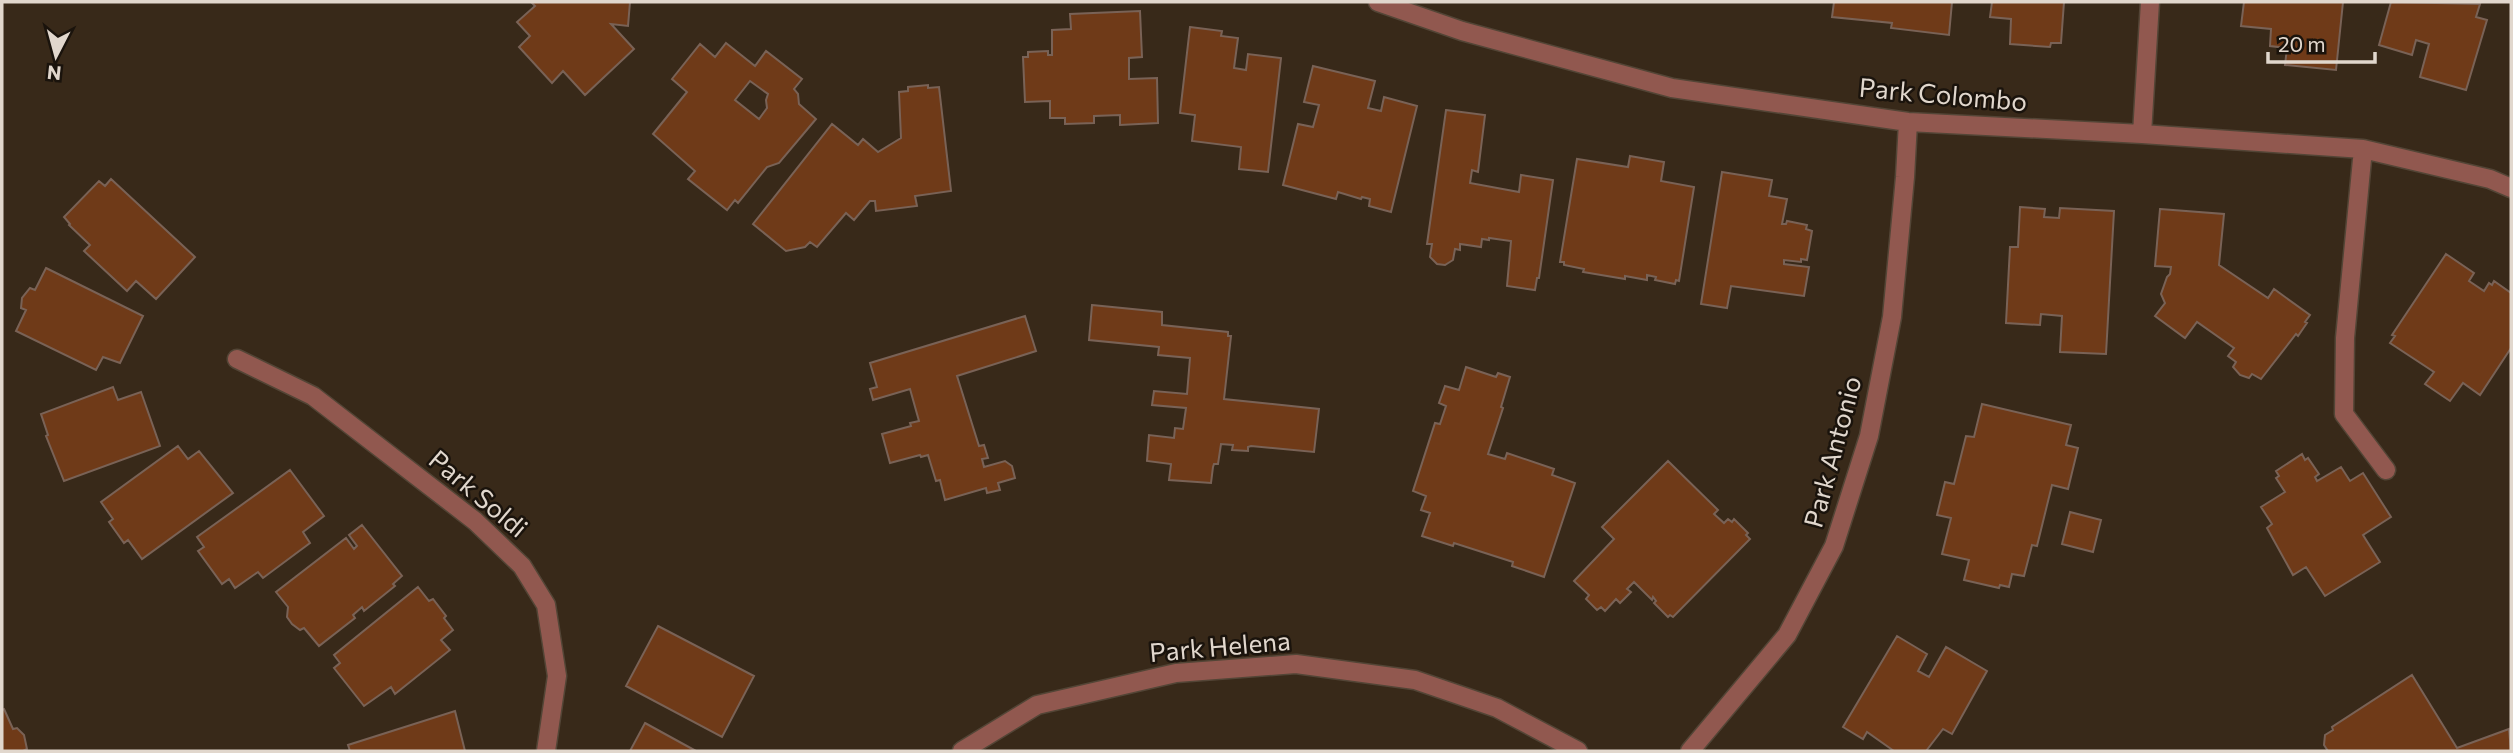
<svg xmlns="http://www.w3.org/2000/svg" width="2513" height="753" font-family="Commissioner,sans-serif">
<style>
.building{fill:#6f3a18;stroke:#796256;stroke-width:2;fill-rule:evenodd}
.lines{fill:none;stroke-linecap:round;stroke-linejoin:round}
.minor-casing{stroke:#534536;stroke-width:21}
.minor{stroke:#91584f;stroke-width:18}
.labels{text-anchor:middle;stroke-width:5;stroke-linejoin:round;paint-order:stroke}
.street-label{font-size:26px;fill:#e1d7cd;stroke:#1a130c}
</style>
<rect width="100%" height="100%" fill="#382919"/>
<path class="building" d="M531,2H630L628,26L611,24L634,49L585,95L563,71L552,83L519,47L530,36L517,22L535,6Z
M1834,2H1952L1949,35L1891,28L1892,23L1832,17Z
M1992,2H2064L2061,43H2051L2050,47L2010,44L2011,19L1990,17Z
M2244,2H2343L2336,70L2285,65L2287,48L2270,46L2271,29L2241,26Z
M2391,2L2480,4L2476,17L2487,20L2466,90L2420,77L2429,44L2416,40L2412,55L2379,45Z
M1140,11L1142,57L1129,58V79L1157,78L1158,123L1120,125V115L1094,116V123L1065,124V118H1050V101L1025,102L1023,57H1028V52L1048,51V55H1052V30L1071,29L1070,14Z
M1190,27L1222,31L1221,36L1238,38L1234,68L1246,70L1248,54L1281,58L1268,172L1239,169L1241,147L1192,141L1195,115L1180,113Z
M726,43L755,66L766,51L802,79L794,89L798,94L799,104L816,119L779,163L767,167L738,203L735,200L727,210L688,179L695,171L653,134L687,92L672,79L700,44L715,57ZM750,81L768,94L766,100L767,108L759,119L735,100Z
M1313,66L1375,81L1368,108L1381,111L1384,97L1417,106L1391,212L1369,206L1370,199L1362,197L1361,199L1338,192L1336,199L1283,185L1298,124L1313,127L1319,105L1304,102Z
M928,85V88L939,87L951,191L915,196L917,206L876,211L875,201H870L854,220L846,213L817,247L810,242L805,247L786,251L753,224L832,124L858,145L863,139L878,152L901,138L899,92L908,91V87Z
M1446,110L1485,115L1478,172L1472,170L1470,183L1519,192L1521,175L1553,180L1539,278H1537L1535,290L1507,286L1511,241L1489,238V240L1482,239L1481,247L1460,244V250L1455,249L1453,260L1445,265L1437,264L1430,257L1432,244H1427Z
M1630,156L1664,162L1661,181L1694,187L1679,281L1676,280L1675,284L1655,280L1656,277L1647,275V280L1625,276V279L1583,272L1584,269L1564,265V262H1560L1577,159L1628,167Z
M1722,172L1772,180L1769,196L1787,199L1782,224H1786L1787,221L1807,225L1806,229L1812,231L1807,260L1801,259V262L1784,260V264L1809,267L1804,296L1731,286L1727,308L1701,304Z
M111,179L195,257L156,299L136,281L127,291L84,251L90,245L69,225L70,224L64,217L99,181L105,186Z
M2020,207L2045,209L2044,217L2059,218L2060,208L2114,211L2106,354L2060,352L2062,316L2041,314L2040,325L2006,323L2010,247H2018Z
M2160,209L2224,214L2219,265L2268,298L2274,289L2310,315L2305,322L2307,323L2298,336L2296,334L2261,379L2252,374L2249,378L2240,375L2233,367L2236,362L2228,356L2234,348L2197,322L2185,338L2155,316L2165,303L2161,294L2167,277L2170,274L2171,267L2155,266Z
M2446,254L2474,273L2469,281L2484,291L2489,283L2492,285L2494,281L2511,293V348L2480,395L2463,383L2450,401L2425,384L2434,372L2390,343L2395,336L2392,335Z
M46,268L143,316L120,363L103,357L96,370L16,331L26,310L21,308L22,298L30,288L35,290Z
M1092,305L1162,312V325L1228,332V336H1231L1224,399L1319,409L1314,452L1251,446L1248,447V451L1232,450L1233,445L1221,444L1218,464H1214L1213,467L1211,483L1169,480L1171,464L1147,461L1149,435L1174,438L1175,428L1183,429L1186,408L1152,405L1154,391L1187,394L1190,358L1158,355L1159,347L1089,340Z
M1025,316L1036,351L957,376L979,446L984,445L988,458L982,459L984,467L1005,461L1012,466L1015,478L998,483L1000,490L987,493L986,488L945,500L940,480L936,481L928,455L921,457L920,455L890,463L882,434L911,426L910,423L919,421L910,389L873,400L870,389L877,387L870,363Z
M1466,367L1496,377L1498,373L1510,377L1501,407L1503,408L1488,454L1505,459L1507,453L1554,469L1552,475L1575,483L1544,577L1512,566L1513,562L1454,543L1453,546L1422,536L1430,513L1421,510L1426,496L1413,491L1435,423L1440,424L1446,406L1439,403L1445,386L1459,390Z
M113,387L118,400L141,392L160,446L64,481L46,436L48,435L41,414Z
M1982,404L2071,425L2066,445L2078,448L2068,489L2052,485L2037,546L2032,545L2024,576L2012,574L2009,587L2000,585L1999,588L1964,580L1969,560L1942,554L1951,518L1937,515L1945,482L1954,484L1966,436L1974,437Z
M178,446L188,459L199,451L233,493L142,559L128,540L124,543L109,522L113,519L101,502Z
M2302,454L2305,460L2308,458L2319,474L2315,477L2317,481L2341,467L2350,481L2363,473L2391,517L2363,535L2380,562L2325,596L2306,567L2293,575L2267,528L2272,524L2261,507L2285,492L2276,478L2279,476L2276,471Z
M1668,461L1718,510L1714,514L1724,523L1728,519L1732,522L1734,519L1748,533L1746,535L1750,539L1673,617L1670,615L1668,617L1654,603L1656,601L1653,597L1652,600L1634,582L1627,589L1631,592L1620,603L1616,599L1605,611L1601,607L1597,610L1586,599L1589,595L1574,581L1614,539L1602,527Z
M290,470L324,516L303,532L310,543L263,578L258,572L235,588L229,579L222,584L198,551L204,547L197,537Z
M2070,512L2101,520L2093,552L2062,544Z
M362,525L402,576L393,584L395,586L364,611L362,607L353,615L355,618L319,646L304,628L300,630L292,624L287,617L288,607L276,592L346,538L354,549L357,546L349,535Z
M418,587L429,601L433,599L446,616L444,618L453,630L441,640L450,650L395,694L391,687L364,706L334,668L340,663L334,655Z
M658,626L754,676L722,737L626,686Z
M1897,636L1927,654L1918,671L1929,677L1946,647L1987,671L1952,734L1943,729L1926,751H1894L1867,732L1863,739L1843,727Z
M2412,675L2457,748L2509,729L2511,751H2328L2324,745L2325,735L2333,730L2332,727Z
M4,709L13,729L17,728L24,735L27,749L23,751H2V710Z
M455,711L465,751H350L348,745Z
M645,723L696,751H630Z"/>
<g class="lines">
<g class="minor-casing">
<path id="minor" d="M1378,2L1462,31L1672,88L1908,122L2142,134L2363,149L2490,179L2511,188
M2142,134L2150,2
M2363,149L2345,338L2344,414L2386,470
M237,359L313,396L475,521L522,566L546,605L557,676L546,751
M962,751L1037,705L1176,673L1296,664L1415,680L1497,708L1578,751
M1690,751L1787,635L1834,546L1869,436L1892,317L1905,177L1908,122"/>
</g>
<use href="#minor" class="minor"/>
</g>
<g class="labels">
<g class="street-label">
<text transform="translate(1943 95) rotate(5)" y="9">Park Colombo</text>
<text transform="translate(1833 452) rotate(-75)" y="9">Park Antonio</text>
<text transform="translate(478 494) rotate(40)" y="9">Park Soldi</text>
<text transform="translate(1220 647) rotate(-5)" y="9">Park Helena</text>
</g>
</g>
<rect width="2513" height="753" fill="none" stroke="#e1d7cd" stroke-width="7"/>
<g transform="translate(56 56) rotate(186)" stroke="#1a130c" stroke-width="5" paint-order="stroke">
<path d="M0-5L12 26L0 18L-12 26Z" fill="#e1d7cd"/>
<text y="-10" font-size="19" font-weight="bold" text-anchor="middle" fill="#e1d7cd">N</text>
</g>
<path d="M2268 52v10h107v-10" fill="none" stroke="#e1d7cd" stroke-width="3.5"/>
<text x="2278" y="52" font-size="21" fill="#e1d7cd" stroke="#1a130c" stroke-width="5" paint-order="stroke">20 m</text>
</svg>
